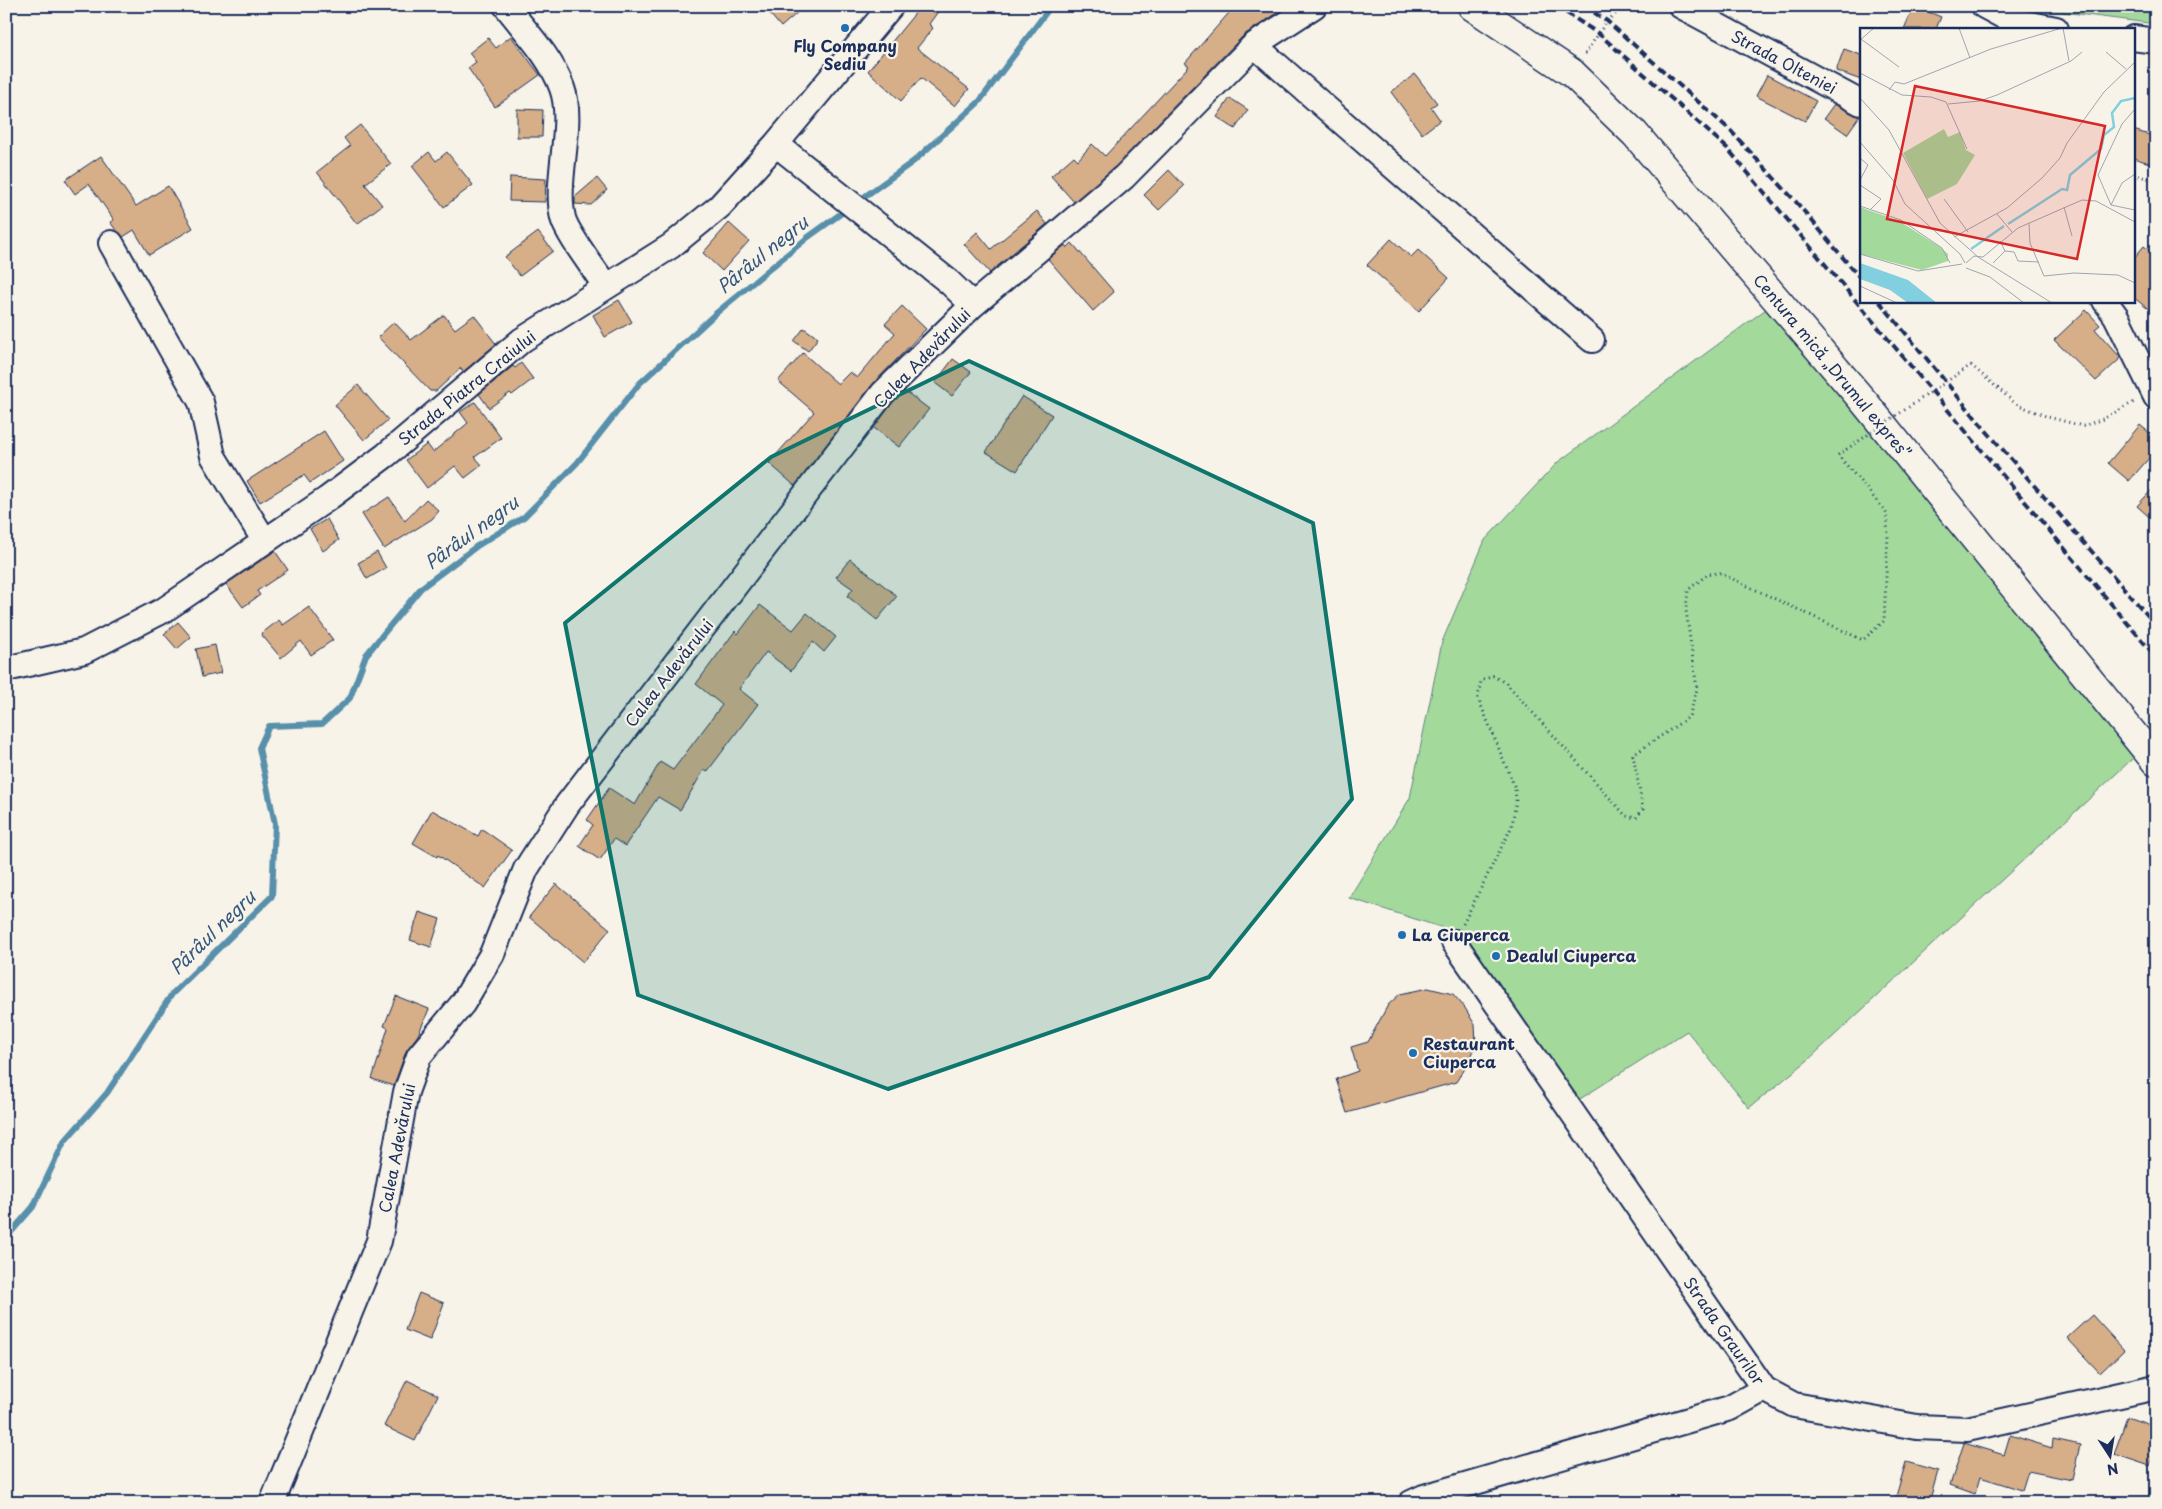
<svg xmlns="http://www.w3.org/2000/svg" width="2162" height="1509" font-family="'Playpen Sans',sans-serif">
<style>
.green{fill:#a4d99c;stroke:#60847d}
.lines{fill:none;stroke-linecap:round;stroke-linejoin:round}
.stream{stroke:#588fab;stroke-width:6}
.building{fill:#d6ae88;stroke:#1b2f5e}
.minor-casing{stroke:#1b2f5e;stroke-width:28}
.secondary-casing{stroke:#1b2f5e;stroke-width:31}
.path{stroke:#1b2f5e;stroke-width:3;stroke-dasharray:1 4;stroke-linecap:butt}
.minor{stroke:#f7f3e8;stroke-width:24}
.secondary{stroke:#f7f3e8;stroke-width:28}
.rail{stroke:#1b2f5e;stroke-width:4;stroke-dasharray:8 4;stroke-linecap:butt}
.path-bridge{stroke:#1b2f5e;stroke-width:3;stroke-dasharray:1 4;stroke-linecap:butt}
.marked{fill:#0f766e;fill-opacity:0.2;stroke:#0f766e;stroke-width:4;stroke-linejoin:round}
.poi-dot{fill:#1f6fb2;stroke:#f7f3e8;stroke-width:2}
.labels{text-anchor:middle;stroke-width:4.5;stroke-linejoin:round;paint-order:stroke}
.poi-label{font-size:16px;font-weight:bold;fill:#1b2f5e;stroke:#f7f3e8;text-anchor:start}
.street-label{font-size:16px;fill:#1b2f5e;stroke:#f7f3e8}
.water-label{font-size:18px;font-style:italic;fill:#34577e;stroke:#f7f3e8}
.inset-river{fill:none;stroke:#81cfdf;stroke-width:2.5}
.inset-road{fill:none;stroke:#9fa5b1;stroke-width:1}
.view{fill:#d62828;fill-opacity:0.15;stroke:#d62828;stroke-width:2.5}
.inset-edge{fill:none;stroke:#1b2f5e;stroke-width:2.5}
</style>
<rect width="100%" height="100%" fill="#f7f3e8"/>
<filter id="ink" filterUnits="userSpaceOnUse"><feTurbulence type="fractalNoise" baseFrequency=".02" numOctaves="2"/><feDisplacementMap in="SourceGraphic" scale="10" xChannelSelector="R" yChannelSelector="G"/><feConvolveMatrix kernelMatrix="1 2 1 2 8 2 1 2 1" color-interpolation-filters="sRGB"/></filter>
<g filter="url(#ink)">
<path class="green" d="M2023,6H2156V24L2024,7Z
M1777,301L2144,748L1807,1061L1749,1108L1687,1031L1569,1106L1459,933L1349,898L1410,798L1442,642L1485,540L1558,462Z"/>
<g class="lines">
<path class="stream" d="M6,1238L33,1207L64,1142L107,1093L172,994L272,896L275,824L259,748L269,726L322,724L350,698L366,655L421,588L477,546L524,517L577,463L639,384L715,314L807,238L914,161L979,102L1051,6"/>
</g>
<path class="building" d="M763,6H805L781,27Z
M921,6H942L929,24L933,28L917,48L969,89L955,106L921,78L901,101L868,71Z
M1235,6H1288L1244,35L1115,167L1074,202L1051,176L1074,156L1078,160L1092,144L1105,156L1189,66L1185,63Z
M1914,6L1941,17L1936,29H1904Z
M511,36L540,75L495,107L468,68L476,62L469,53L488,38L496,48Z
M1844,49L1861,55V80L1836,71Z
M1415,74L1437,103L1431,107L1440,120L1422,134L1391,92Z
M1767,75L1816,101L1805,121L1756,96Z
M1230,98L1248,110L1235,129L1217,117Z
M1834,104L1859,117L1847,134L1824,118Z
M517,109L543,110L542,137H517Z
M360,125L391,164L365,184L382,205L357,224L317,172L350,146L344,138Z
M2133,130L2156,137V165L2133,158Z
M429,152L436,161L447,152L473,185L444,207L412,166Z
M101,156L136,206L168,186L193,228L149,255L134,230L123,237L116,230L110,222L114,220L89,184L75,194L65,180Z
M1169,170L1184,186L1159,210L1144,195Z
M510,177L546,179L545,202L509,201Z
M597,178L607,190L591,205L575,204V197Z
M1037,211L1047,224L990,273L964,244L977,232L991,249Z
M729,223L749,241L722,271L703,253Z
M538,232L553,251L520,276L505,257Z
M1391,239L1411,257L1418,250L1449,278L1419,311L1367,265Z
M1072,243L1114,292L1093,311L1048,259L1065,245L1067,248Z
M2144,246L2156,256V315L2133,297V259Z
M619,300L632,322L605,337L593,315Z
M902,306L926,329L872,385L795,486L769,463L814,412L778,381L803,353L838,384L850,372L857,378L895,333L885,324Z
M2086,310L2100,325L2095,329L2121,358L2096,381L2054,340Z
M444,315L455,329L474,315L496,344L463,372L461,368L436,391H430L378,337L394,322L411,340Z
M804,328L818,338L808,351L794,341Z
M953,359L971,372L952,396L935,383Z
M521,363L533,379L512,395L510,393L489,408L479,394L513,366L515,368Z
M358,385L388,420L364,440L335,405Z
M905,391L929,409L899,447L874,428L893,402Z
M1022,396L1052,415L1017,471L986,452Z
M475,402L501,438L475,457L482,465L465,478L455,466L427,488L406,460L427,444L433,452L468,423L460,412Z
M2140,425L2156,438V450L2129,481L2108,463Z
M324,431L343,461L310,483L304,475L260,502L247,481Z
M2156,485V523L2137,506Z
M389,497L405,521L426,499L439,511L432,519L384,549L362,514Z
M327,519L339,540L323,551L310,529Z
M275,551L288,570L257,591L260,595L243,607L226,584Z
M377,552L386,568L367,579L358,563Z
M850,559L897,596L877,620L847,596L853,589L836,577Z
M760,605L793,630L807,613L836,637L824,652L813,642L791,671L766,652L739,689L758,704L707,772L704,770L680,810L658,797L625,846L614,839L600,860L579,846L593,825L587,820L609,788L635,805L660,762L673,770L722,705L696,684L735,631L738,634Z
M309,607L333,640L311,655L301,641L281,658L261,634L279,620L283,625Z
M178,622L191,637L177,649L164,634Z
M215,645L221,673L202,677L196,649Z
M432,810L478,836L482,829L512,850L485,888L438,855L437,857L413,843Z
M556,884L610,929L583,962L529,917Z
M419,912L440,919L431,947L410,940Z
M1428,988L1453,994L1465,1008L1475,1025L1476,1044L1471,1058L1456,1082L1347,1113L1336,1079L1358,1071L1351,1047L1368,1042L1388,1005L1400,994Z
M396,996L429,1009L418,1035L406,1051L394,1086L372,1079L388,1028L384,1026Z
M419,1293L444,1303L430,1340L405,1330Z
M2092,1315L2124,1350L2100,1373L2067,1338Z
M407,1380L438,1395L415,1441L384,1426Z
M2127,1417L2156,1427V1449L2150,1466L2114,1454Z
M2010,1435L2052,1448L2053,1439L2080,1445L2072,1480L2028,1471L2022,1490L1980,1477L1975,1494L1950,1485L1964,1443L2004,1455Z
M1906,1462L1938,1471L1929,1503H1894Z"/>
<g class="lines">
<g class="minor-casing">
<path id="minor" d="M506,6C526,32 551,57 562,88C575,123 554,180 563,218C567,234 596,271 606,287
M1681,6L1861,103
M1984,6L2010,20L2056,29
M2133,38L2156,41
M1254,45L1592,340
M776,144L949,282L973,305
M111,243L201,402L213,456L264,540
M2105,301L2116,316L2156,397
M6,669L84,651L164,610L327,499L386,455L522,340L671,246L720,206L776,144L891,6
M1454,942L1764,1389L1794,1405L1917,1427L1967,1429L2156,1387
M272,1503L379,1241L406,1092L419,1056L463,1003L492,954L526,869L567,805L883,393L973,305L1124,177L1254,45L1314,6
M1411,1503L1424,1497L1730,1408L1764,1389"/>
</g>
<g class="secondary-casing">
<path id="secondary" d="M1472,6L1572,73L1635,134L1865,403L2156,762"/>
</g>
<path class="path" d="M1585,54L1607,21L1625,6
M2133,175L2156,180
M2149,338L2156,333
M1971,365L2016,404L2048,417L2083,426L2103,419L2134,402
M1463,924L1512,826L1516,800L1515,788L1478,698L1481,681L1493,676L1506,683L1626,816L1636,818L1643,809L1633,755L1689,717L1697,689L1686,610L1688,590L1708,574L1720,573L1863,640L1884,621L1888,534L1886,512L1838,455"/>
<use href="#minor" class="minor"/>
<use href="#secondary" class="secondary"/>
<path class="rail" d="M1556,6L1599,34L1727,148L2156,657
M1584,6L1607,21L1730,130L1797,203L1861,279
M1879,301L1983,427L2156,625"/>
<path class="path-bridge" d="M1838,455L1971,365"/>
</g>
</g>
<path class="marked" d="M969,361L1313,523L1352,799L1209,977L888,1089L638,995L565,623L771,457Z"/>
<g class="poi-dot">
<circle cx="845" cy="28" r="5"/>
<circle cx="1402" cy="935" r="5"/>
<circle cx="1496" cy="956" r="5"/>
<circle cx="1413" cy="1053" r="5"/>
</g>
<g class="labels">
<g class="poi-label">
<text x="845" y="52" text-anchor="middle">Fly Company<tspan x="845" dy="18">Sediu</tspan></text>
<text x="1412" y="941">La Ciuperca</text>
<text x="1506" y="962">Dealul Ciuperca</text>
<text x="1423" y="1050">Restaurant<tspan x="1423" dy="18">Ciuperca</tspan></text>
</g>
<g class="street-label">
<text transform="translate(1784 62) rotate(28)" y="6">Strada Olteniei</text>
<text transform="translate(922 358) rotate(-46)" y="6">Calea Adevărului</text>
<text transform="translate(1832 366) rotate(50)" y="6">Centura mică „Drumul expres”</text>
<text transform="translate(467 388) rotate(-39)" y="6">Strada Piatra Craiului</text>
<text transform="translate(669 673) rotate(-52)" y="6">Calea Adevărului</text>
<text transform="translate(397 1148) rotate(-79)" y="6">Calea Adevărului</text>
<text transform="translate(1724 1331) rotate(55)" y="6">Strada Graurilor</text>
</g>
<g class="water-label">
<text transform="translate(763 255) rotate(-39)" y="6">Pârâul negru</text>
<text transform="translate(472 533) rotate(-36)" y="6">Pârâul negru</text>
<text transform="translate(213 933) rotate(-44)" y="6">Pârâul negru</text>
</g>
</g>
<g transform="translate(1860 28)">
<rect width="275" height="275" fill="#f7f3e8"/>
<path d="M84,101L88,109L100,104L106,122L115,127L97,156L67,171L43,125ZM0,179L39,193L80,219L88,226V233L62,242L0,226Z" fill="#a4d99c"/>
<path d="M0,235L48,252L77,275H48L30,262L0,251Z" fill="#81cfdf"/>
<path class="inset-river" d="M148,196L202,161L207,162L210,147L241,121L244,107L254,99L252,85L261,73L275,70M111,221L144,198"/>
<path class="inset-road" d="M99,0L110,30M203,0L209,33M1,11L39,39M0,12L14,0M246,24L266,41M0,45L42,67L71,69L86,74L107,121M29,62L35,54L44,56L131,21L202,0M0,70L29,102L80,195L118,229L192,275M88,76L120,73L137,67L211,33L222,24M275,81L262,96L238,147L251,177L275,182M0,114L33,152L45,176L100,226L105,235M0,130L8,137L0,152M0,157L21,171L11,181M84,171L108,204M251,177L262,155L275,146M0,178L41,192L82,220L90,235M204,179L212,208M137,186L152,204M169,195L170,215L184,248L214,245L258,247L275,255M94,209L147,180L182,150L200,130L207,115L244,64L275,34M140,213L145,223L154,224L158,233L179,234M0,226L58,243L102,236M106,235L114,228L123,229L158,200L222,172L236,173L275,194M133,235L145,223M106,240L130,249L164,275M0,258L37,275"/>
<path class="view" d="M55,58L245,98L217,231L27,191Z"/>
<rect width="275" height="275" class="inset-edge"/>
</g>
<rect width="2162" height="1509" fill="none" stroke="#f7f3e8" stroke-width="25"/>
<rect x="12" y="12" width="2137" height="1484" fill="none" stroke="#1b2f5e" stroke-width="2" filter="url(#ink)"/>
<g transform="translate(2110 1456) rotate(168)" stroke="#f7f3e8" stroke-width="4" paint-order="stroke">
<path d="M0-4L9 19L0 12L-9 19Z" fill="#1b2f5e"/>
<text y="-8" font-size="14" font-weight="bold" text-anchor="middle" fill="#1b2f5e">N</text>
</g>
</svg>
